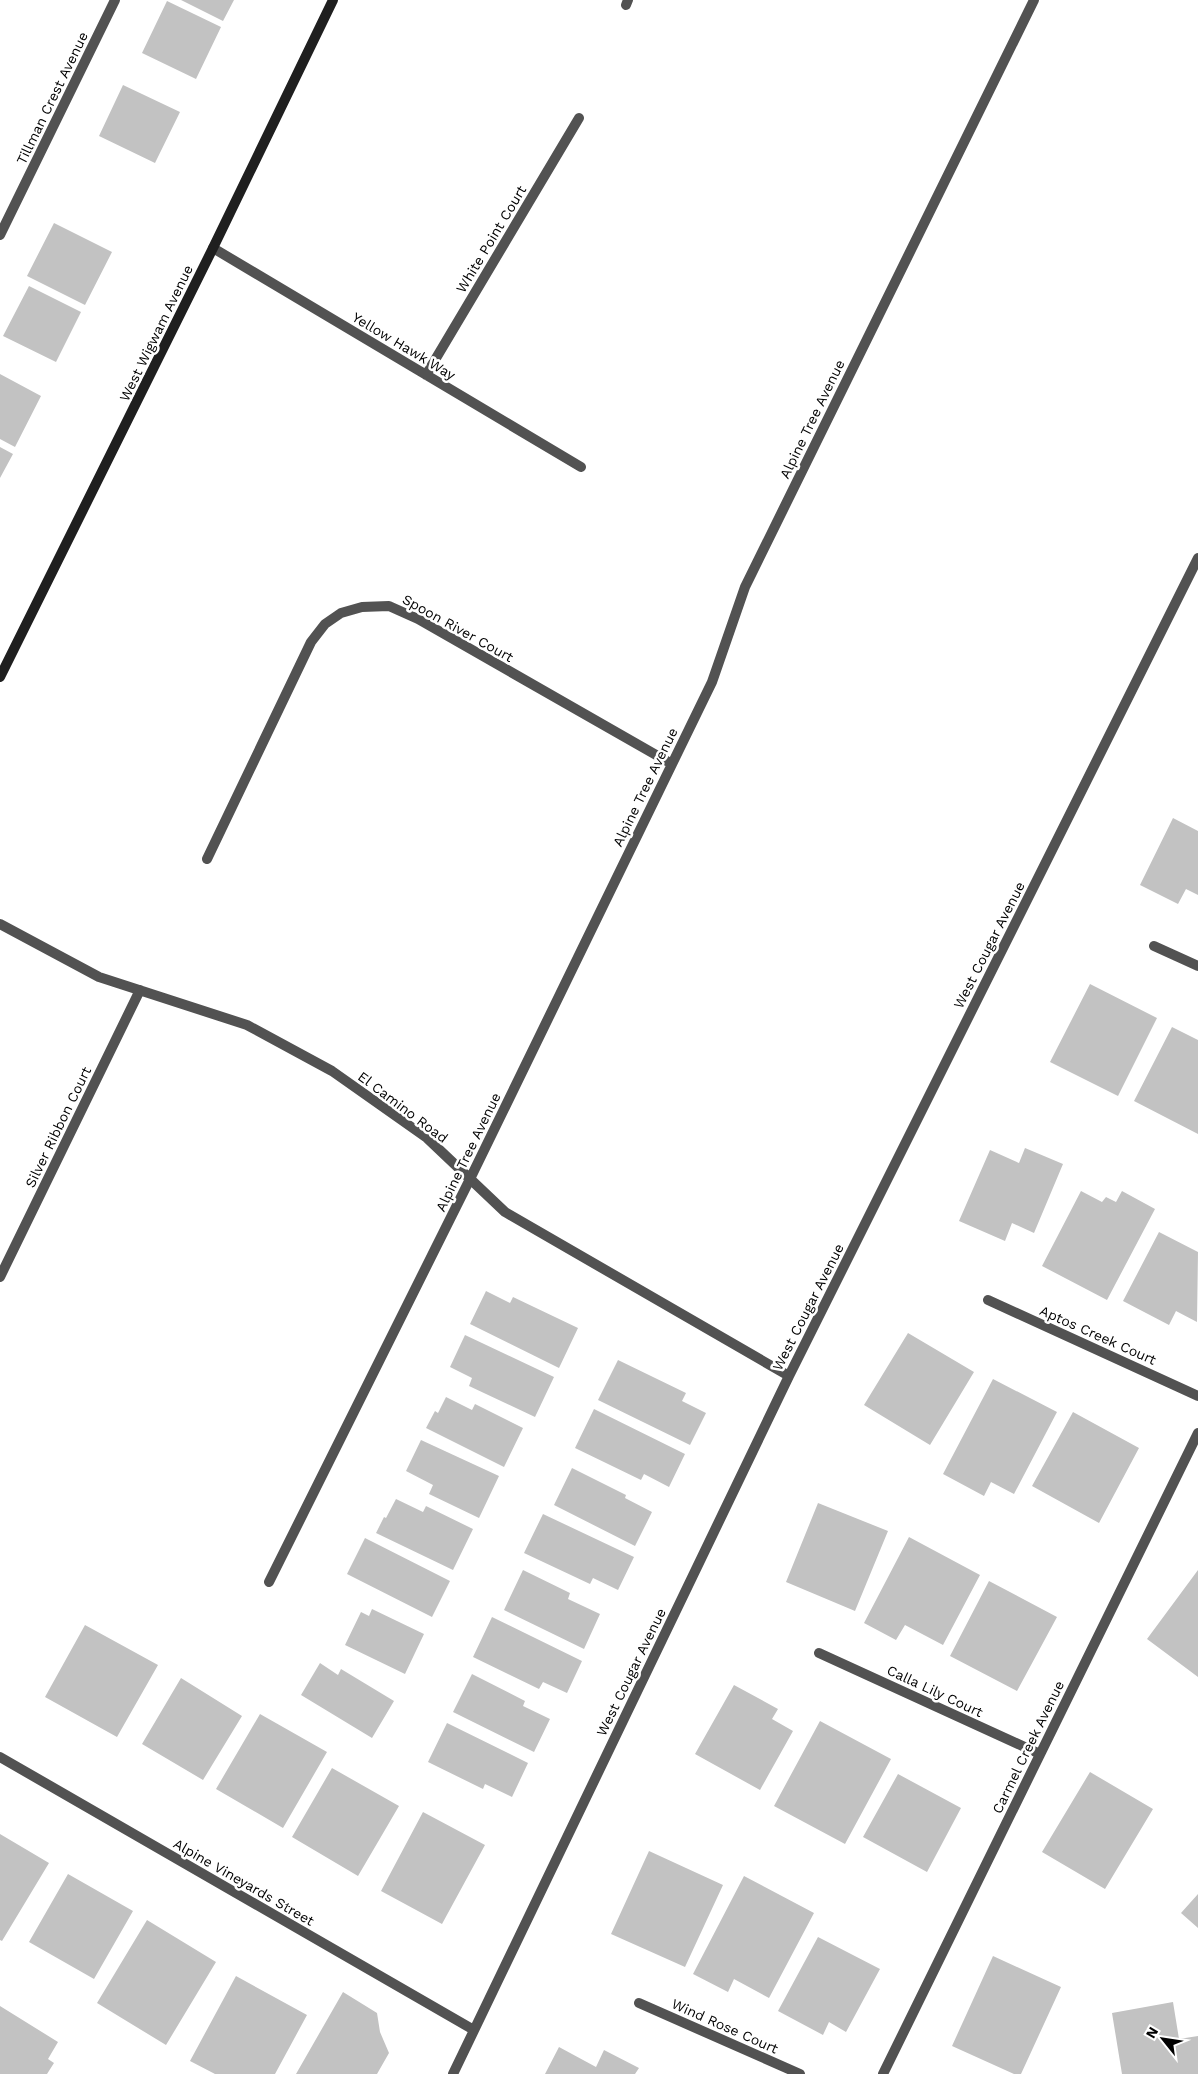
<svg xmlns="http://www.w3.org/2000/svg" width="1198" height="2074" font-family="'Work Sans',sans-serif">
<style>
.building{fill:#c2c2c2}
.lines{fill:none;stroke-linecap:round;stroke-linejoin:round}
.street{stroke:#525252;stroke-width:10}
.secondary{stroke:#1f1f1f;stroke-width:10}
.labels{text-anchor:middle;stroke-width:5;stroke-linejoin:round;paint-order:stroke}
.street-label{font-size:14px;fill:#000;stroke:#fff}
</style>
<rect width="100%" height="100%" fill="#fff"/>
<path class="building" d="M181,0H234L223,21Z
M167,1L221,27L196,79L142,53Z
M123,85L180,112L155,163L99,136Z
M54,223L112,252L85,305L27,276Z
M29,286L81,312L56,362L3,336Z
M0,374L41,396L15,447L0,439Z
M0,447L13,454L0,478Z
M1173,818L1198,831V895L1186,889L1178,904L1140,885Z
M1090,984L1157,1018L1118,1096L1050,1062Z
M1172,1027L1198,1040V1134L1134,1101Z
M1025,1148L1063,1164L1034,1233L1012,1223L1005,1241L959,1221L990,1150L1019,1163Z
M1081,1191L1102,1202L1106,1197L1116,1202L1122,1191L1155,1209L1107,1300L1042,1266Z
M1159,1232L1198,1252L1197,1322L1176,1311L1169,1325L1123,1301Z
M486,1291L510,1303L513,1297L578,1328L559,1368L470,1324Z
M908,1333L974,1372L930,1445L864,1405Z
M465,1335L554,1377L535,1417L469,1386L472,1378L450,1367Z
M618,1360L686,1393L682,1401L706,1413L690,1445L598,1400Z
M993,1379L1057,1412L1014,1494L991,1482L984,1496L943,1474Z
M446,1397L472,1410L475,1404L523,1428L504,1467L426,1428L435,1411L438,1413Z
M594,1409L685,1454L669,1487L644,1474L641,1480L575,1448Z
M1073,1412L1139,1448L1099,1523L1032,1486Z
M421,1440L499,1476L479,1518L429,1494L433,1485L406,1471Z
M572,1468L626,1495L625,1498L652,1512L635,1546L554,1505Z
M396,1499L423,1512L426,1506L473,1529L453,1570L376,1533L384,1517L386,1518Z
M818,1503L888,1531L855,1611L786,1582Z
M543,1514L634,1557L618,1590L593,1578L590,1584L524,1553Z
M909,1537L980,1575L943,1645L905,1625L896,1640L864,1623Z
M365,1538L450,1581L432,1617L347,1574Z
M523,1570L570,1593L568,1599L600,1614L584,1649L504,1610Z
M1198,1570V1677L1147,1639Z
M989,1581L1057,1617L1017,1691L950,1656Z
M372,1609L424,1634L405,1674L345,1645L361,1612L369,1616Z
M492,1617L582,1661L567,1693L543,1682L539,1689L473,1657Z
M85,1625L158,1665L117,1737L45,1697Z
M320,1663L338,1675L341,1669L394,1701L372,1738L301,1695Z
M472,1674L525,1701L523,1706L550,1719L534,1752L453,1712Z
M181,1678L242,1716L203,1780L142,1744Z
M734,1685L778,1709L772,1719L793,1731L760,1790L695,1754Z
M260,1714L327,1752L283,1828L216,1789Z
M820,1721L891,1759L845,1844L774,1806Z
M447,1723L528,1763L512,1797L485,1784L483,1789L428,1762Z
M332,1768L399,1806L358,1876L292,1837Z
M1090,1772L1153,1809L1105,1889L1042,1852Z
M898,1774L961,1808L927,1872L863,1837Z
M423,1812L485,1845L442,1924L381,1891Z
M0,1834L49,1863L2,1941L0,1940Z
M649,1851L723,1885L685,1967L611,1934Z
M68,1874L133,1911L94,1979L29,1942Z
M744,1876L814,1913L769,1998L734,1979L728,1992L693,1974Z
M1198,1894V1928L1181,1913Z
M147,1920L216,1962L166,2045L97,2003Z
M818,1937L880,1969L846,2032L829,2022L823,2035L778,2011Z
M993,1956L1061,1987L1021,2074H1014L952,2046Z
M236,1976L307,2015L275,2074H215L190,2061Z
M343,1992L377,2013L380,2032L389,2053L377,2074H296Z
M1173,2002L1179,2039L1198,2036V2074H1122L1112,2013Z
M0,2006L58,2042L48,2059L54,2063L47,2074H0Z
M559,2047L596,2067L604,2050L639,2068L635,2074H545Z"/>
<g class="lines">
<path class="street" d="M626,5L628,0
M0,235L115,0
M213,248L581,467
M426,375L579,118
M207,859L311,642L325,624L341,613L362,607L389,606L418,619L672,764
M0,924L99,977L247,1025L332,1071L427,1138L505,1212L789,1376
M1154,946L1198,966
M0,1277L140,990
M988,1300L1198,1396
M269,1582L470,1179L712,682L745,587L1034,0
M819,1653L1040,1754
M0,1757L474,2030
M639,2003L800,2074
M453,2074L789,1376L1198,558
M883,2074L1198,1433"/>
<path class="secondary" d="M0,677L213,248L333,0"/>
</g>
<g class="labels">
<g class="street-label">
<text transform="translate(52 98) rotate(-64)" y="5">Tillman Crest Avenue</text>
<text transform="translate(491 239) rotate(-59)" y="5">White Point Court</text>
<text transform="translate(156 333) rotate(-64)" y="5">West Wigwam Avenue</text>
<text transform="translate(404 346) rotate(31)" y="5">Yellow Hawk Way</text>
<text transform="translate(812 419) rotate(-64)" y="5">Alpine Tree Avenue</text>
<text transform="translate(458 628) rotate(29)" y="5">Spoon River Court</text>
<text transform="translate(645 787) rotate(-64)" y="5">Alpine Tree Avenue</text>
<text transform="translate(989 945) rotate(-63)" y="5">West Cougar Avenue</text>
<text transform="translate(403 1107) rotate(37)" y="5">El Camino Road</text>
<text transform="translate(58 1127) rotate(-64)" y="5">Silver Ribbon Court</text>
<text transform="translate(468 1152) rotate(-64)" y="5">Alpine Tree Avenue</text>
<text transform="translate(808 1307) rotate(-63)" y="5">West Cougar Avenue</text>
<text transform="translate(1098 1335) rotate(24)" y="5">Aptos Creek Court</text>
<text transform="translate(631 1672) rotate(-64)" y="5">West Cougar Avenue</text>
<text transform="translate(935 1691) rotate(25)" y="5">Calla Lily Court</text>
<text transform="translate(1028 1747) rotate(-64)" y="5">Carmel Creek Avenue</text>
<text transform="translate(244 1882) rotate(30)" y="5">Alpine Vineyards Street</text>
<text transform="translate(725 2026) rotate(24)" y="5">Wind Rose Court</text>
</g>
</g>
<g transform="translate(1163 2039) rotate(300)" stroke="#ffffff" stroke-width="4" paint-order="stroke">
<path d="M0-4L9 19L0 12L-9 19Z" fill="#000000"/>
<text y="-8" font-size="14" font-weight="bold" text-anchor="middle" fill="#000000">N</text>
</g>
</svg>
